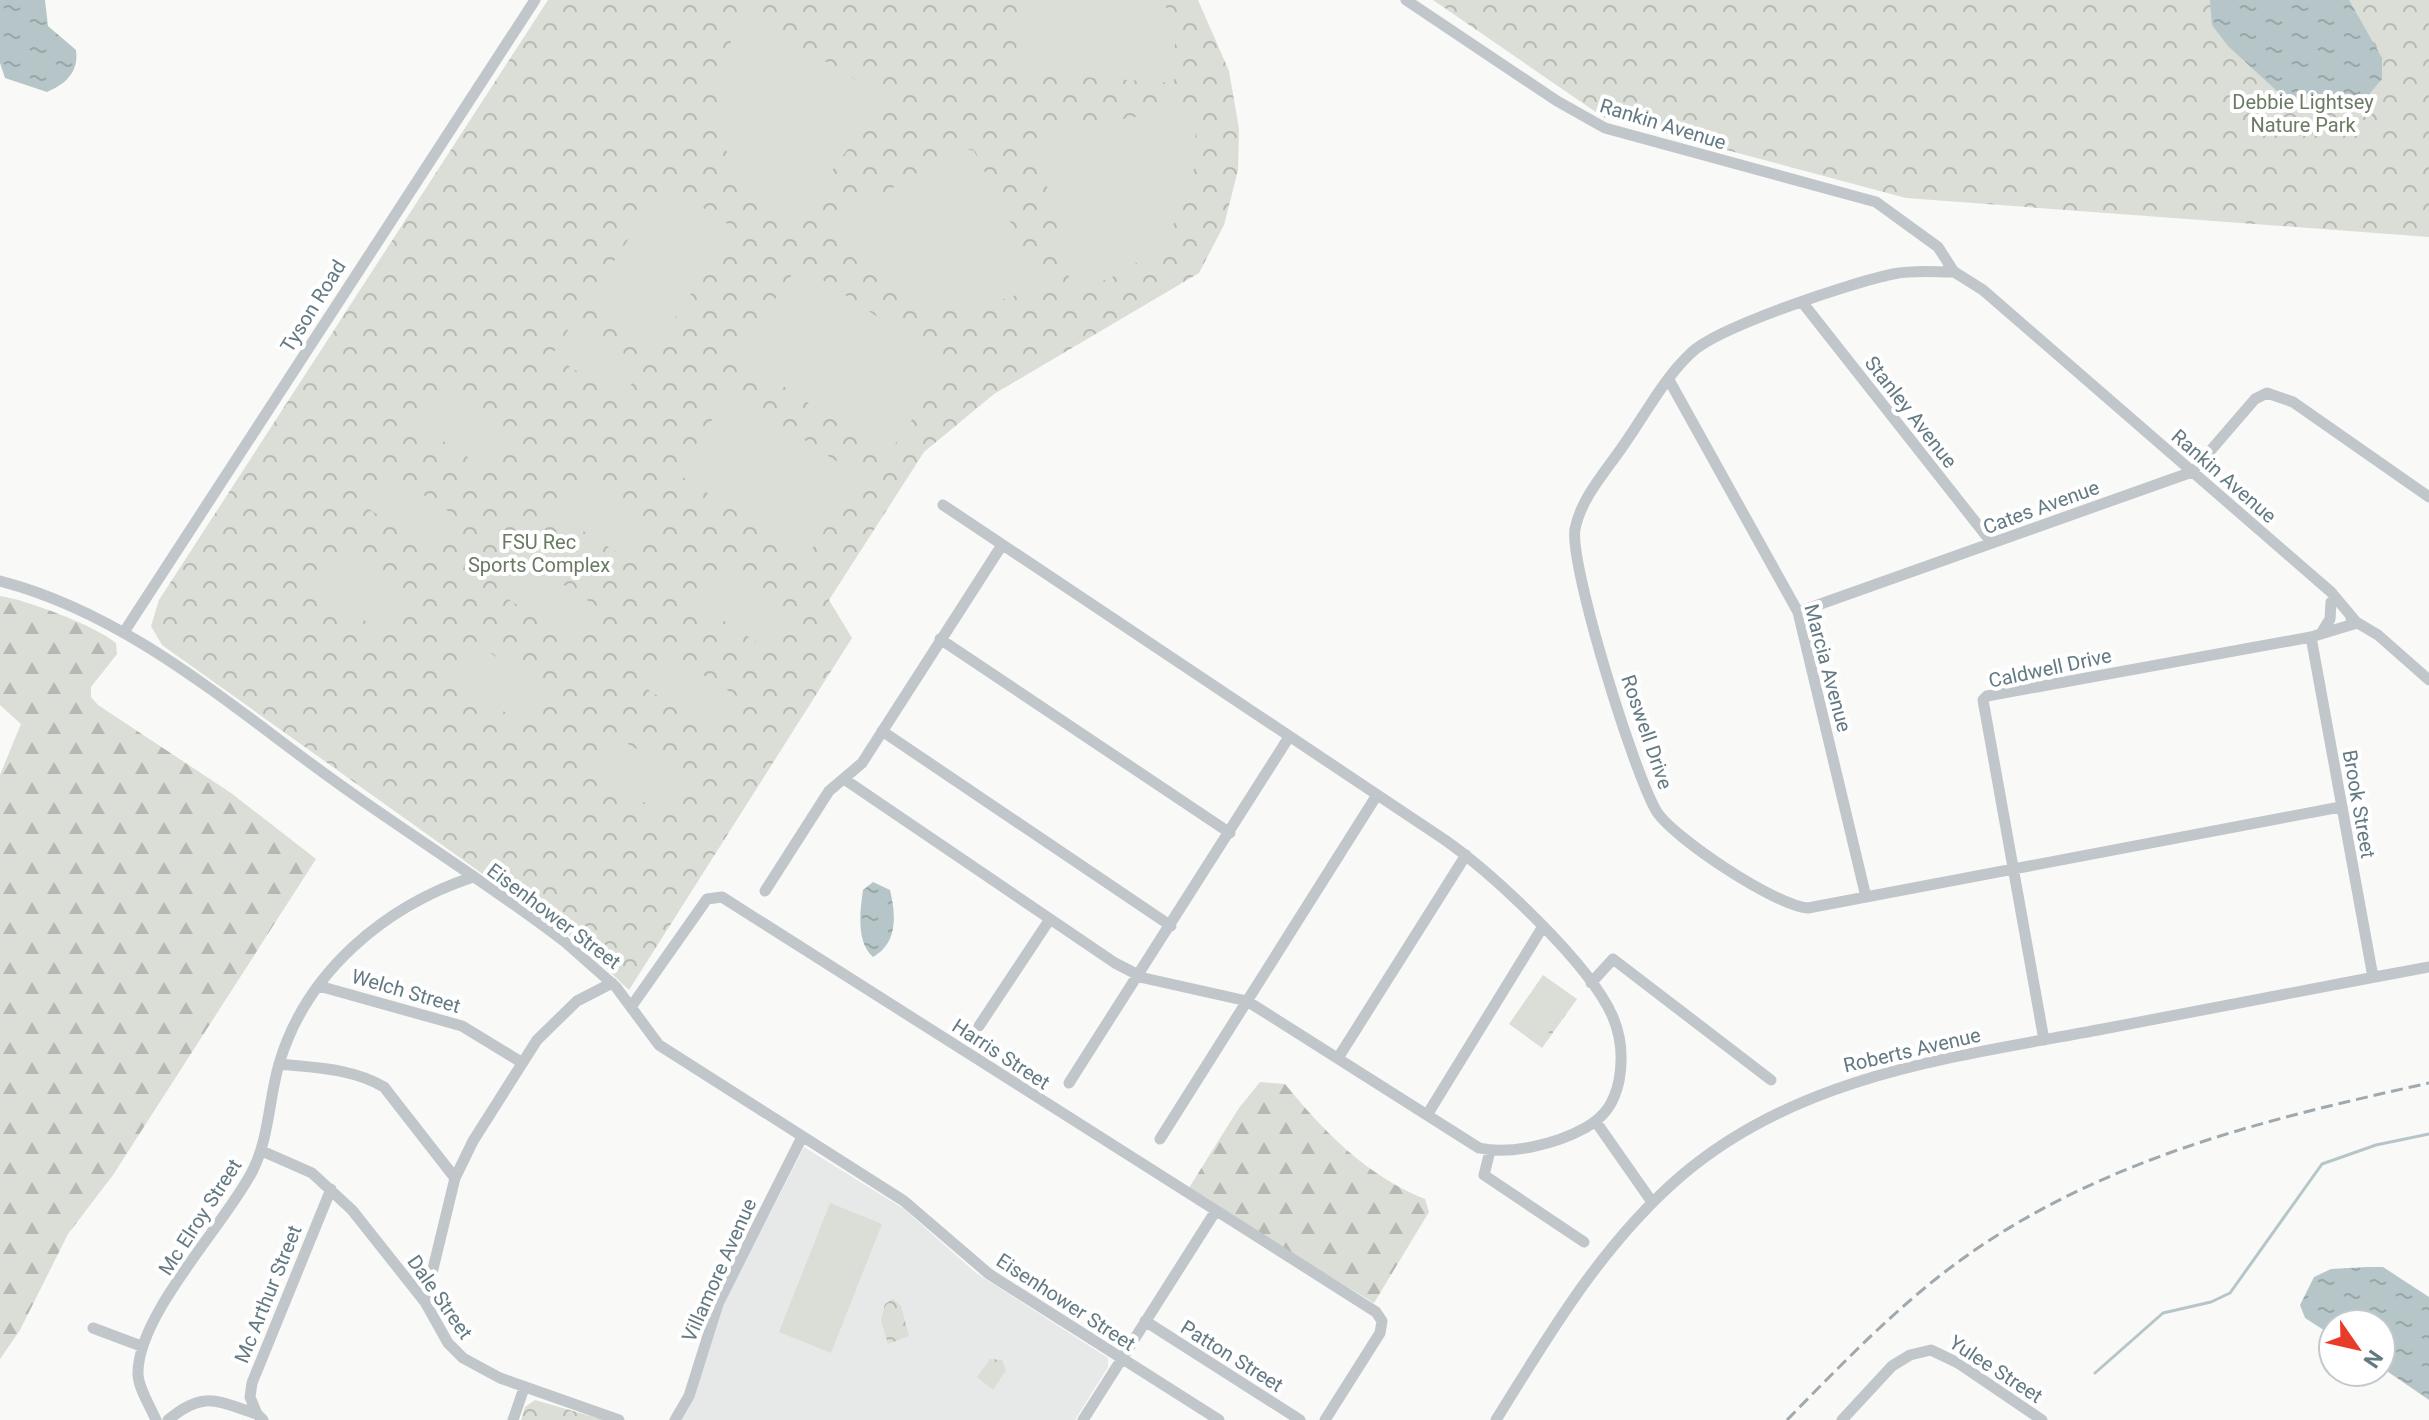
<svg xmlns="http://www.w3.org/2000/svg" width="2429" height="1420" font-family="Roboto,sans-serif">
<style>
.built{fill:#e7e9e8}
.forest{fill:url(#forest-firs)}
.park{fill:url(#park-crowns)}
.pitch{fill:#daded6}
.water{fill:url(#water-ripples)}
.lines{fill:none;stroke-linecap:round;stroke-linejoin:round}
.stream{stroke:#b6c6c8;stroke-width:3}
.minor{stroke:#c0c6c9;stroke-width:11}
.rail{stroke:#9fa9ae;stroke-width:3;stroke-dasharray:12 6;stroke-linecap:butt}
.labels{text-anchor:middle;stroke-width:8;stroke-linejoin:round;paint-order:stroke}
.park-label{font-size:20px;fill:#6a7a63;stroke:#fff}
.street-label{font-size:20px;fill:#637983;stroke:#fff}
</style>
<defs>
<pattern id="forest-firs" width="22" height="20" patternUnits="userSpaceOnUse" patternTransform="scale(2)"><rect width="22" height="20" fill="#daded6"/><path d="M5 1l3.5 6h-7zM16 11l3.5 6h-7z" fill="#b4b9b3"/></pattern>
<pattern id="park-crowns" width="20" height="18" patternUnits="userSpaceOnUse" patternTransform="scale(2)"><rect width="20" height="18" fill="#daded6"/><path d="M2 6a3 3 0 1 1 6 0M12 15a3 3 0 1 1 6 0" fill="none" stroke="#b4b9b3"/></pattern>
<pattern id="water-ripples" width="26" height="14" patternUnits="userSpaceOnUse" patternTransform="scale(2)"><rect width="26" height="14" fill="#b6c6c8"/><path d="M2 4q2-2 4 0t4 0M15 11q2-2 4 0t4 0" fill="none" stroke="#98a6a8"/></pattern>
</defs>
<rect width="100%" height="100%" fill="#f9f9f7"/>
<path class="built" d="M804,1147L904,1209L976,1273L1108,1358V1367L1075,1420H680L720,1312Z"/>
<path class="forest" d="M0,596C27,600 96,626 116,643L117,654L91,687V697L98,705L231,793L316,859L113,1175L68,1234L20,1330L0,1359V775L21,724L0,705Z
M1260,1082L1285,1084C1324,1132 1367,1176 1425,1199L1429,1212L1374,1303L1187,1191L1239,1108Z"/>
<path class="park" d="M548,0H1198L1229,71L1239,129L1238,170L1224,225L1199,273L994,394L924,452L829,600L852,638L629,990L578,942L162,645L151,626L159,600Z
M1433,0H2429V237L1906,198L1603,117Z
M1543,975L1577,999L1542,1048L1509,1024Z
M893,1299L901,1306L909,1336L888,1344L881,1320L885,1304Z
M990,1359L1002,1360L1006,1370L993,1390L977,1377Z
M535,1400L604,1420H521L525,1407Z"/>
<path class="pitch" d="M1021,0H1164L1175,41L1174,83L1022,73L1015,62Z
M747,14L876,92L879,106L792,226C713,189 697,80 747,14Z
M1192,107C1210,196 1163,272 1072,290L1037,144L1044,133Z
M959,147L974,151L1042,283C965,327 874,304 830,226Z
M665,183L734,228L657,346L588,301Z
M799,264L949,365L887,456L737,355Z
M574,321L643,366L621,400L552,355Z
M442,386L513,432L488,470L417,424Z
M731,391L860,477L806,558L677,473Z
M387,471L457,517L435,551L364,506Z
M582,478L653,523L629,560L558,515Z
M334,551L405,597L382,632L312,586Z
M528,562L598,607L575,642L505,597Z
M722,569L792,614L769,650L698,604Z
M475,643L545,689L522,723L452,678Z
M667,652L738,697L715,733L644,687Z
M613,734L684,780L662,814L591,768Z
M1542,982L1570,1002L1558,1019L1530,999Z
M1527,1003L1555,1023L1542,1042L1514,1022Z
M830,1203L882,1224L831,1353L779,1332Z"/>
<path class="water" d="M0,0H45L48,26L76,50C79,72 66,84 47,92L5,78L0,63Z
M2210,0H2349L2382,58V79L2355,111L2310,110L2278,92L2228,46L2212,25Z
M873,882L890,890C896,915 898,943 873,957C856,942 860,911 863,890Z
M2367,1267H2383L2429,1297V1400L2381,1367V1324H2333V1336L2305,1318L2300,1305L2314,1277L2331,1269Z"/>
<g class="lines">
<path class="stream" d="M2095,1373L2163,1313L2211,1302L2230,1293L2322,1164L2376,1145L2429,1134"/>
<path class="minor" d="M1406,0L1557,101L1605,128L1876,202L1938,247L1954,272
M1948,268L1983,290L2331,592L2357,623
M1954,272C1933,272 1913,270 1893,274C1854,282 1717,327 1691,353C1664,378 1645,415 1623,446C1606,471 1581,498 1575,529C1569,565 1635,777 1657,812C1675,839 1776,906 1808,908L2340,807
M1802,302L1992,543
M1669,380L1798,612L1866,897
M0,581C132,615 237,712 346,789C419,841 495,888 565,942L616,987L659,1045L904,1201L989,1274L1219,1420
M1798,612L2192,472L2255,399L2267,393L2293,402L2429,497
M2351,619L2378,635L2429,680
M124,632L535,0
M2322,632L2330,619L2331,602
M2311,637L2373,977
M940,639L1230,833
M882,731L1171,926
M844,779L1115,963L1144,978L1247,1001L1479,1148C1511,1155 1556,1144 1585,1128C1605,1117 1614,1103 1619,1081C1623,1059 1621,1035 1612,1015C1588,962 1493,874 1445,840L943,505
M765,891L829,791L862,763L1002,545
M1591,983L1613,959L1771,1080
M319,986L462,1026L521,1062
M631,1007L707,899L722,897L1376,1312L1382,1321L1380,1333L1325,1420
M979,1026L1050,919
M2044,1040L1983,700L1987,696L2311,637L2357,623
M1338,1058L1466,855
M279,1064C315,1068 352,1068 384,1087L455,1178
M1069,1083L1289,737
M1427,1115L1542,928
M1596,1122L1652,1202
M1160,1139L1377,795
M262,1151L312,1173L352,1210L425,1302L448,1343L463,1358L500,1378L619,1420
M1490,1151L1484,1175L1584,1242
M425,1302L455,1178L473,1141L537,1040L577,1001L612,983
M1145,1321L1300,1420
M93,1328L141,1346
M257,1414L250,1397L252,1383L331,1189
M156,1420C150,1406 139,1389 138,1375C136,1315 226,1224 253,1170C269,1138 269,1098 279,1064C306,972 385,906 473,877
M168,1420C203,1390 217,1401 257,1414L263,1420
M513,1420L524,1388
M675,1420L689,1396L718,1304L802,1137
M1083,1420L1215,1212
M1496,1420C1550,1333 1602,1244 1681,1176C1800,1074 1955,1057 2103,1029C2211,1008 2320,987 2429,967
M1842,1420L1892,1366L1910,1355L1931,1350L1958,1363L2042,1420"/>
<path class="rail" d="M1787,1420C1835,1371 1883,1321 1937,1278C2081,1164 2253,1122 2429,1083"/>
</g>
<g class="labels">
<g class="park-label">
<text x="2303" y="109">Debbie Lightsey<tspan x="2303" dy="23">Nature Park</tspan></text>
<text x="539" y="549">FSU Rec<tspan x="539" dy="23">Sports Complex</tspan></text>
</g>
<g class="street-label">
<text transform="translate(1663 124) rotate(17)" y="7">Rankin Avenue</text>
<text transform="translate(313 306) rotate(-58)" y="7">Tyson Road</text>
<text transform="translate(1911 412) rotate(52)" y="7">Stanley Avenue</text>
<text transform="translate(2224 476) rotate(41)" y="7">Rankin Avenue</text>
<text transform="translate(2041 507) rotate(-20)" y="7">Cates Avenue</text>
<text transform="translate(1828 668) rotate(75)" y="7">Marcia Avenue</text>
<text transform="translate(2050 668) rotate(-12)" y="7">Caldwell Drive</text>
<text transform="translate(1647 732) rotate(71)" y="7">Roswell Drive</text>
<text transform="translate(2359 804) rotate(80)" y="7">Brook Street</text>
<text transform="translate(554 916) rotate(37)" y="7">Eisenhower Street</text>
<text transform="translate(406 991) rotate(16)" y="7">Welch Street</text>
<text transform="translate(1912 1050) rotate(-13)" y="7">Roberts Avenue</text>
<text transform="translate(1001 1054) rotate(33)" y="7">Harris Street</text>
<text transform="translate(200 1217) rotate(-57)" y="7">Mc Elroy Street</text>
<text transform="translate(719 1270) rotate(-66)" y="7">Villamore Avenue</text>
<text transform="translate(268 1294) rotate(-68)" y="7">Mc Arthur Street</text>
<text transform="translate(440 1297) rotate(55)" y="7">Dale Street</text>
<text transform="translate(1066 1302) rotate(33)" y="7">Eisenhower Street</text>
<text transform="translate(1232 1356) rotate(32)" y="7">Patton Street</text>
<text transform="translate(1996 1369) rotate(33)" y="7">Yulee Street</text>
</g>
</g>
<g transform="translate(2357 1348) rotate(124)"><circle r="38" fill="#ffffff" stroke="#c1c9cd" stroke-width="2"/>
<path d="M0-6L14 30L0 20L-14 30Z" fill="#e83b28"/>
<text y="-12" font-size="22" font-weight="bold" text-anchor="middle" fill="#637983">N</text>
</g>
</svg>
